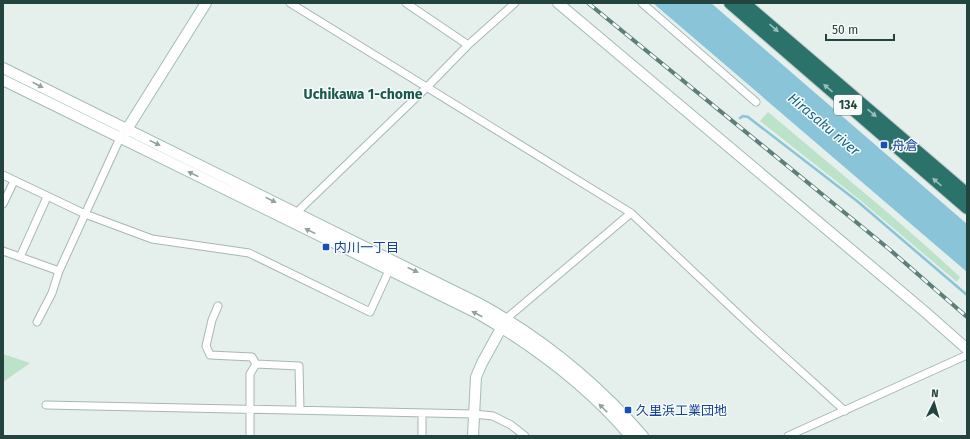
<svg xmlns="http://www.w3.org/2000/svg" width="970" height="439" font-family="'Fira Sans','Noto Sans JP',sans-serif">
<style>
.green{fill:#bce2ca}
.water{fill:#89c4d8}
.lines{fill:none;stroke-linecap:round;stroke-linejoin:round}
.stream{stroke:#89c4d8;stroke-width:2.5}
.street-casing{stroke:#a7b8b4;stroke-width:9}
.secondary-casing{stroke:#a2bcb6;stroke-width:12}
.highway-casing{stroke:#c1cac9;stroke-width:14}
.street{stroke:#fff;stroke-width:7}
.secondary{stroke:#fff;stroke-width:10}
.highway{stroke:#2b726b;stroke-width:12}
.rail-casing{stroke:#5d7e79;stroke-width:4}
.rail{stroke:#f6fbf9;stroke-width:2.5;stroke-dasharray:8;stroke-linecap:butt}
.oneway{fill:#9bbdb9}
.oneway2{fill:#90a19e}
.transit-dot{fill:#1a4fb4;stroke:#f6fbf9;stroke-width:1.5}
.labels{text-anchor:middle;stroke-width:3;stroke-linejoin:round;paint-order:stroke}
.shield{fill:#f6fbf9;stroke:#627a76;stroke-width:1}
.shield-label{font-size:12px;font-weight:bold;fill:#22433e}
.transit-label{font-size:13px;fill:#164399;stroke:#f6fbf9;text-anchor:start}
.neighbourhood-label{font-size:14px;font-weight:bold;fill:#1b584f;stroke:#f6fbf9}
.water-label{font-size:14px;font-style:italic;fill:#166885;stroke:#f6fbf9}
</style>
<rect width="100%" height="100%" fill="#e5efec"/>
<path class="green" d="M768,112C833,167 899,220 960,277L957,282L860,200L760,121Z
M3,354L30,363L3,382Z"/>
<path class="water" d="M653,3H711L967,224V272Z"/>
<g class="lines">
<path class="stream" d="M740,118L743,116L748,117L857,201L967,295"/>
<g class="street-casing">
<path id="street" d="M290,3L631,213L752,327L845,411
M406,3L468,45
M642,3L756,102
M3,175L85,214L152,239L249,253L370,312L391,266
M3,204L14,181
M294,215L427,87L468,45L515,3
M3,251L59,271
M20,257L47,197
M218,306L212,320L206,346L210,355L252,357L256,364
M507,318L631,213
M37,322L52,293L59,271L120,138
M46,405L474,414L493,416L511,425L525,436
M422,413V436
M250,436V374L256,364L299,366L300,410
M788,436L967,355"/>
</g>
<g class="secondary-casing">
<path id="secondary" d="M558,3L924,311L967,349
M3,68L482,305C545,340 596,382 643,436
M3,80L479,314C535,347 588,386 630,436
M124,134L206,3
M473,436L476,377L482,363L504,323"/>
</g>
<g class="highway-casing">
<path id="highway" d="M730,3L967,208
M744,3L967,194"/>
</g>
<use href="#street" class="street"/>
<use href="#secondary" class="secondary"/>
<use href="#highway" class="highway"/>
<g class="rail-casing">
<path id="rail" d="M588,3L889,249L967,317"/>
</g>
<use href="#rail" class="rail"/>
</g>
<defs><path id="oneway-solid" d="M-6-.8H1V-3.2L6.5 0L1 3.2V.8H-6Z"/></defs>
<g class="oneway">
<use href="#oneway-solid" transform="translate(774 28) rotate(41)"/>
<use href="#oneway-solid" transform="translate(828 88) rotate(-139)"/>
<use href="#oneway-solid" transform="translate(872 113) rotate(41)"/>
<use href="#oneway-solid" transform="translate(937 182) rotate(-139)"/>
</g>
<g class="oneway2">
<use href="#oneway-solid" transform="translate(38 85) rotate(27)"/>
<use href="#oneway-solid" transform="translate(155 143) rotate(26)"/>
<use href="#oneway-solid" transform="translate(193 174) rotate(-154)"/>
<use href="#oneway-solid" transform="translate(271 200) rotate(26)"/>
<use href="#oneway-solid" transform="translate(310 231) rotate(-154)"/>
<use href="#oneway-solid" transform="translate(413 270) rotate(26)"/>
<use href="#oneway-solid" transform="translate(477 314) rotate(-152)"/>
<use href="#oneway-solid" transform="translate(603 408) rotate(-135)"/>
</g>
<g class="transit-dot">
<rect x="880" y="141" width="8" height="8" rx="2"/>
<rect x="322" y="243" width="8" height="8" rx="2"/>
<rect x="624" y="406" width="8" height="8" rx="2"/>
</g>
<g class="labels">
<rect class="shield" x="834" y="95" width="28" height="20" rx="3"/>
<g class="shield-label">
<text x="848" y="109">134</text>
</g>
<g class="transit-label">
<text x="892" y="150">舟倉</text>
<text x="334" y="252">内川一丁目</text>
<text x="636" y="415">久里浜工業団地</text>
</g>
<g class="neighbourhood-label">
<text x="363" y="99">Uchikawa 1-chome</text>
</g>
<g class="water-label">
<text transform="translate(824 124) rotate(40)" y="5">Hirasaku river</text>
</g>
</g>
<rect width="970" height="439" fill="none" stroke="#22433e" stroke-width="8"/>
<g transform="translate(934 403) rotate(5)" stroke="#f6fbf9" stroke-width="3" paint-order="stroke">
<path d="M0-3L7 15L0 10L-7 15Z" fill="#22433e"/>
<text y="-6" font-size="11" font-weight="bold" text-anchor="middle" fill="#22433e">N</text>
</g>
<path d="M826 34v6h68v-6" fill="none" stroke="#22433e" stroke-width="2"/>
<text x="832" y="34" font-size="12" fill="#22433e" stroke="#f6fbf9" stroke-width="3" paint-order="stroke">50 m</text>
</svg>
